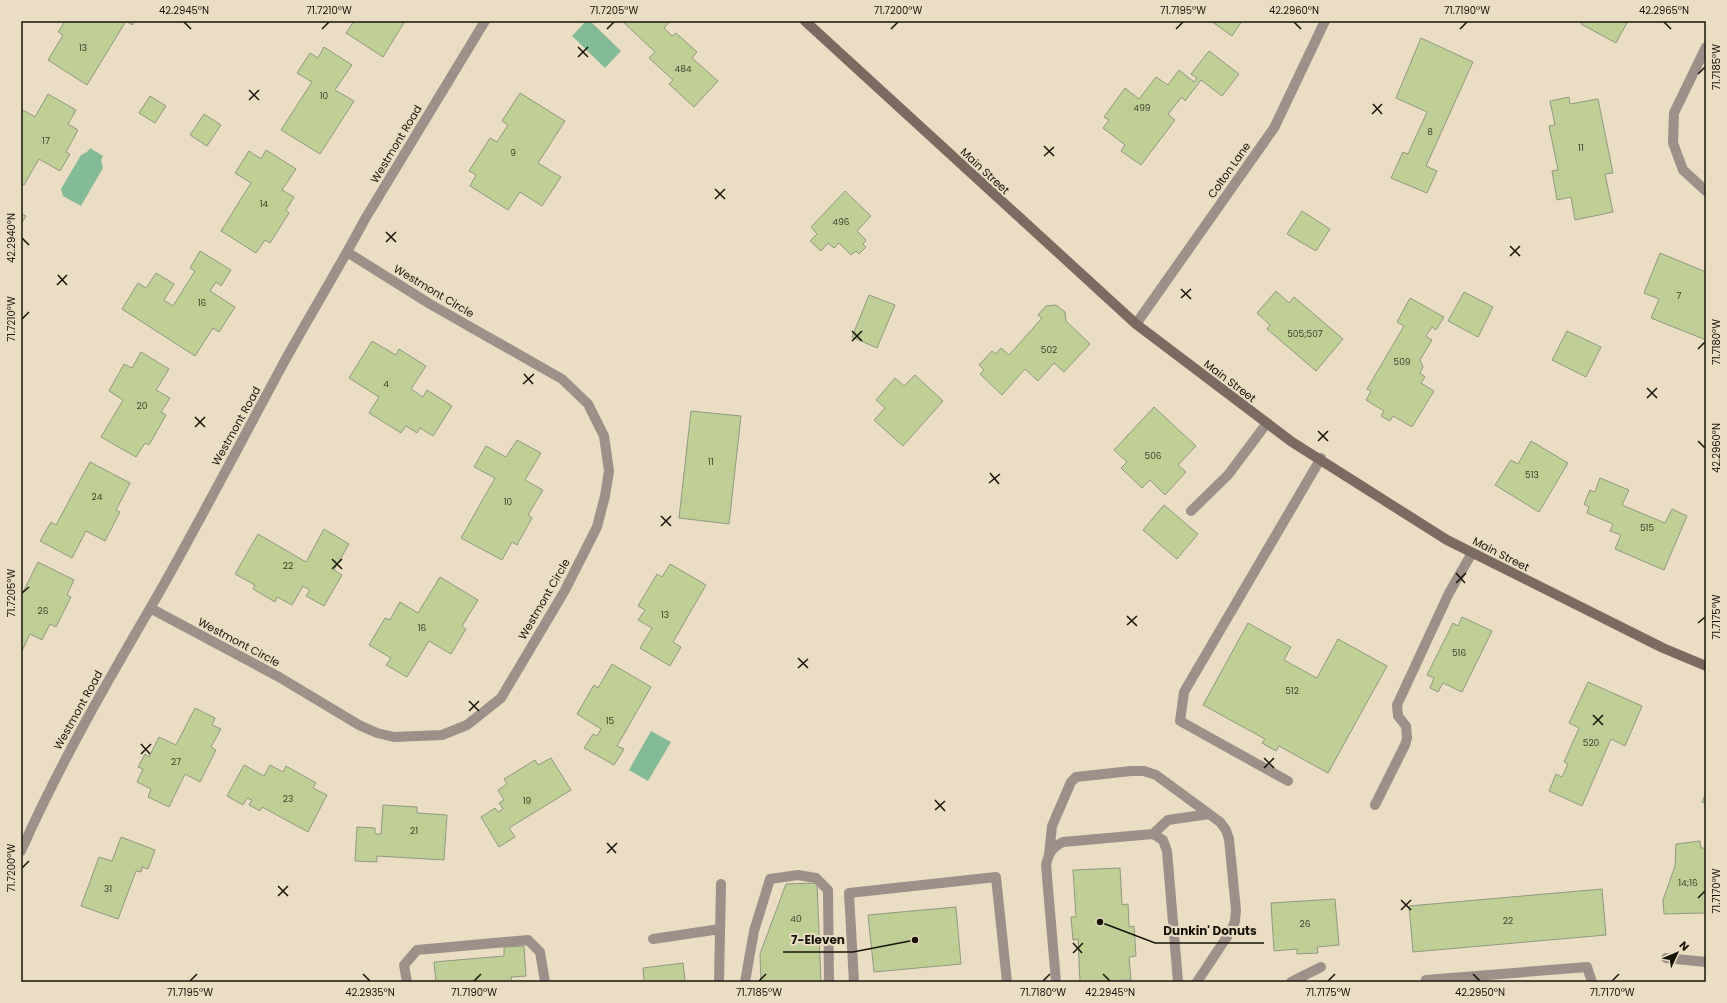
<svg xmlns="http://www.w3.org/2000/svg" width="1727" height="1003" font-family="Poppins,sans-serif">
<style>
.water{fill:#83bb96}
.building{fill:#bece95;stroke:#90997e}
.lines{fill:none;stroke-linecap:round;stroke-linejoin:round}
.lane{stroke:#9c9089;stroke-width:10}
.street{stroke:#9c9089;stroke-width:10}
.secondary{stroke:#7b6a60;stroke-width:10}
.ticks{fill:none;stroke:#171309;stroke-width:1.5}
.labels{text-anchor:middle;stroke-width:4;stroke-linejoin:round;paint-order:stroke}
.number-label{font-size:9px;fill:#41422c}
.street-label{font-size:11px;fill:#171309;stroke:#eaddc1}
.leader{fill:none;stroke:#171309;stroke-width:1.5}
.callout-dot{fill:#171309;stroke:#eaddc1;stroke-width:1.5}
.callout-label{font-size:12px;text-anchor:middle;font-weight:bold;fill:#171309;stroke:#eaddc1;stroke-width:4;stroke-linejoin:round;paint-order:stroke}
.neatline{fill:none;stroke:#171309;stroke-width:1.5}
.ticks-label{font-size:10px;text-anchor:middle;fill:#171309}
</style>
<rect width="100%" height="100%" fill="#eaddc1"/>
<path class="water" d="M586,21H590L621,51L605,68L572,36Z
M90,148L103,156L101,160L103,168L81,206L63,196L61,189L81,155L87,152Z
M651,731L671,742L648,781L629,770Z"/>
<path class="building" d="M65,21H135L132,25L126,21L87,85L48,60L63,35L58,32Z
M354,21H405L383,57L346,33Z
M622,21H670L664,28L672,36L676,33L697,52L692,58L718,81L694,107L669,84L673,80L649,58L655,52Z
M1211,21H1242L1232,36Z
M1583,21H1628L1616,43L1581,24Z
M1421,38L1473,62L1426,166L1437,171L1427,193L1391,178L1403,152L1408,154L1427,112L1396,98Z
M324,47L352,65L335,90L354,101L320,154L281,130L312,82L297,73L310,53L318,58Z
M1209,51L1239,74L1222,96L1201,80L1185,101L1182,97L1168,114L1175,120L1141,165L1121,151L1125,145L1103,128L1109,120L1104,117L1125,88L1139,99L1156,77L1168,85L1179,70L1194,82L1197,78L1191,74Z
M520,93L565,121L538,163L561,177L542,206L520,192L508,210L470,186L476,175L469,171L490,138L497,142L508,125L502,121Z
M48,94L76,110L68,124L78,130L66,152L70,154L60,171L39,159L24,185L21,184V109L35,117Z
M150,96L166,106L155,123L139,113Z
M1569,97L1570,104L1598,99L1613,173L1605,174L1613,212L1575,220L1571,197L1557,200L1552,171L1558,170L1549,126L1555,125L1550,101Z
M204,114L221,125L207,146L190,135Z
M266,150L296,169L282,190L294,197L286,210L289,213L270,243L265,240L256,253L221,231L251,183L235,173L249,151L261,159Z
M845,191L871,216L857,231L866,240L863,244L866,247L859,254L856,251L851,255L839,243L834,248L828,243L821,251L810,241L817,234L811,227Z
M1302,211L1330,229L1316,251L1287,234Z
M21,213L26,216L21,224Z
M200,251L231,270L221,286L216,282L210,291L235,307L219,332L213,328L195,356L122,309L138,283L146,288L156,273L174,284L164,300L173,306L195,271L190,268Z
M1660,253L1706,272V340L1651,318L1659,299L1644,293Z
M1276,291L1289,303L1294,297L1343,339L1316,371L1267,329L1270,325L1257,313Z
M1464,292L1493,307L1478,337L1448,321Z
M869,295L895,305L877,348L852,337Z
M1410,298L1444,317L1436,330L1432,327L1426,336L1432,340L1420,360L1423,367L1420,373L1425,377L1421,383L1434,391L1412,427L1393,416L1390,421L1381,416L1384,411L1366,400L1371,391L1367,389L1404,326L1397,322Z
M1056,305L1065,312L1066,321L1090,344L1064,372L1054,363L1038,381L1025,369L1002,395L980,374L984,370L979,365L992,351L996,354L1001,348L1009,355L1042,318L1038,315L1046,306Z
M1567,331L1601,347L1586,377L1552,360Z
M372,341L396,355L399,349L426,366L411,389L423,397L427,390L452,406L433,436L420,428L417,433L406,426L401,433L369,413L379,397L349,378Z
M141,352L169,369L156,390L170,398L161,412L166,415L149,445L145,443L136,457L101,437L123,400L109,391L124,364L132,368Z
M915,375L943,401L903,446L874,420L885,408L876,400L895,378L904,386Z
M1154,407L1196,446L1178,465L1186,472L1165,495L1150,480L1142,488L1121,468L1127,462L1114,450Z
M691,411L741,416L729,524L679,518Z
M517,440L541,453L525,480L543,490L528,515L532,518L517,545L512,542L502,560L461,538L495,478L474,467L486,446L506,457Z
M1531,441L1568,463L1539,512L1495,485L1511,460L1518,464Z
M90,462L130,483L116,510L120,512L105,541L86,531L72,558L40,541L51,522L56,525Z
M1600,478L1629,490L1622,505L1665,523L1672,509L1687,516L1664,570L1615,549L1621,535L1610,531L1613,524L1587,513L1589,507L1584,504L1590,490L1595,492Z
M1164,505L1198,534L1177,559L1143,530Z
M324,529L349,544L334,570L342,575L324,606L306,596L310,590L303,586L292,605L277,597L275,602L253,589L255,585L235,574L258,534L306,562Z
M38,562L74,580L67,595L71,597L56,627L50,624L42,640L30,634L21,653V596Z
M670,564L706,585L673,642L681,647L670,666L640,648L652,628L638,620L645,610L638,606L657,574L662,577Z
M440,577L478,600L462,626L466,629L451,654L429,641L407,677L386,665L391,658L369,645L385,618L390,620L400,602L418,613Z
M1462,617L1492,631L1462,692L1443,683L1438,692L1430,688L1434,678L1427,675L1453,623L1458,626Z
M1248,623L1291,647L1284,660L1317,678L1338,639L1387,666L1328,773L1279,746L1276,751L1262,743L1265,739L1203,705Z
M612,664L651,687L617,746L624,749L614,765L584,748L593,734L597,736L601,729L577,714L594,685L598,688Z
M1588,682L1642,706L1625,746L1611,739L1582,806L1549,791L1556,774L1562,777L1568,764L1564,762L1579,728L1569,723Z
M195,708L215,718L212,725L221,729L211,747L216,750L200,782L185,774L169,807L148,797L151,789L137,782L143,769L138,767L145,754L149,757L159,737L176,745Z
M551,758L571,790L509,828L515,837L499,847L481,817L495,808L498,812L503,809L499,803L504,800L498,790L507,784L504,779L535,760L538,765Z
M244,765L264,776L270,765L283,772L286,766L316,783L313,788L327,795L308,832L262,807L260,811L249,805L252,800L247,798L243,805L227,796Z
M1706,792V804L1702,802Z
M383,805L417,807V813L447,815L444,860L377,856V862L355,861L357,827L375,828V834H381Z
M121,837L155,850L148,869L142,867L141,872L136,871L118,919L81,906L99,857L112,861Z
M1700,841L1701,848H1706V913L1664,914L1663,900L1675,866L1676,844Z
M1120,868L1122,905L1128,904L1129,927L1134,926L1136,956L1129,957L1131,980L1080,982L1078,939L1073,940L1071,917H1076L1073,870Z
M817,883L821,982H761L760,954L786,884Z
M1602,889L1606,935L1413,952L1409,906Z
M1335,899L1339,945L1317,947L1318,953L1297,954V949L1274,951L1271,903Z
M956,907L961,964L874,972L868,915Z
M524,946L526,976L511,977L512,982H436L434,962L504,956V947Z
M683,963L685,982H644L643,968Z"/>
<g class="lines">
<path class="lane" d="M1191,511L1228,475L1267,423
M1288,781L1180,721L1184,692L1321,458
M1375,805L1405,745L1407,738L1406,726L1398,716L1397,705L1449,593L1472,553
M1153,834L1168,820L1209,814
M1049,855L1052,826L1071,782L1076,777L1131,771H1144L1156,775L1220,822L1226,830L1229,839L1236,910L1235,921L1232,929L1197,982
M653,939L720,929
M1666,958L1706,962
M407,982L404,965L417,950L528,940L540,952L545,982
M719,982L721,884
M745,982L754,931L770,879L798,875L816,878L828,890L829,982
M854,982L849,893L996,877L1007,982
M1056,982L1046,865C1049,853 1051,848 1063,842L1153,834L1163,840L1167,851L1178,982
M1291,982L1321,967
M1426,982V980L1587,967L1592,982"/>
<path class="street" d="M1706,47L1674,113L1673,143L1683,170L1706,191
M1136,324L1274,128L1325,21
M150,608L279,677L359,725L377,733L394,737L442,735L467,725L501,698L564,592L597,527L605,496L609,471L604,436L588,404L562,379L430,304L347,252
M21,851C61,761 110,677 159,593C202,517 242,440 283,364C310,315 339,268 365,219L485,21"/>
<path class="secondary" d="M805,21L1136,324L1292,442L1447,540L1663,648L1706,666"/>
</g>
<path class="ticks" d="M184,22L191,29M1294,22L1301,29M1664,22L1671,29M322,29L329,22M607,29L614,22M891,29L898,22M1176,29L1183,22M1460,29L1467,22M578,47L588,57M578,57L588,47M1698,74L1705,67M249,90L259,100M249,100L259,90M1373,104L1382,114M1372,114L1382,104M1044,146L1054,156M1044,156L1054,147M715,189L725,199M715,199L725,189M386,232L396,242M22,238L29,245M386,242L396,232M1510,246L1520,256M1510,256L1520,246M58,275L67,285M57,285L67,275M1181,289L1191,299M1181,298L1191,289M22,319L29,312M852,331L862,341M852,341L862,331M1698,349L1705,342M524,374L533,384M523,384L534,374M1647,388L1657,398M1647,398L1657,388M195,417L205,427M195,427L205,417M1318,431L1328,441M1318,441L1328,431M1698,441L1705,448M990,473L999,484M989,483L1000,474M661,516L671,526M661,526L671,516M332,559L342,569M332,569L342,559M1456,573L1465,583M1456,583L1466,573M22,593L29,587M1127,616L1137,626M1698,623L1705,617M1127,625L1137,616M798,658L808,668M798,668L808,659M469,701L479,711M469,711L479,701M1593,715L1603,725M1593,725L1603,715M141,744L150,754M141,754L151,744M1264,758L1274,768M1264,768L1274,758M935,800L945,811M935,810L945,801M607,843L616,853M607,853L617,843M22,868L29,861M278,886L288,896M278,896L288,886M1698,898L1705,891M1401,900L1411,910M1401,910L1411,900M1073,943L1082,953M1073,953L1083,943M363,974L370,981M1103,974L1110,981M1473,974L1480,981M190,981L197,974M474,981L481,974M759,981L766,974M1043,981L1050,974M1328,981L1335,974M1612,981L1619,974"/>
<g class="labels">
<g class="number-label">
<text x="83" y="51">13</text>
<text x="683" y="72">484</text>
<text x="324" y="99">10</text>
<text x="1142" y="111">499</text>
<text x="1430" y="135">8</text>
<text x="46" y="144">17</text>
<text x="1581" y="151">11</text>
<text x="513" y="156">9</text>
<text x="264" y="207">14</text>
<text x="841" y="225">496</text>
<text x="1679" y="299">7</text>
<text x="202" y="306">16</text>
<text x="1305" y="337">505;507</text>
<text x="1049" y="353">502</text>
<text x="1402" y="365">509</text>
<text x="386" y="387">4</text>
<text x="142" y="409">20</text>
<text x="1153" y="459">506</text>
<text x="711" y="465">11</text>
<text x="1532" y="478">513</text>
<text x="97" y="500">24</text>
<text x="508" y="505">10</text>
<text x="1647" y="531">515</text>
<text x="288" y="569">22</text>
<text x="43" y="614">26</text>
<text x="665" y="618">13</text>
<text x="422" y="631">16</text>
<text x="1459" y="656">516</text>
<text x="1292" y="694">512</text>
<text x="610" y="724">15</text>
<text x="1591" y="746">520</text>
<text x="176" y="765">27</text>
<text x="288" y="802">23</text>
<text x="527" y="804">19</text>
<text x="414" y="834">21</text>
<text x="1688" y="886">14;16</text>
<text x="108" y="892">31</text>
<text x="796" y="922">40</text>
<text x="1508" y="924">22</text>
<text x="1305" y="927">26</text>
</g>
<g class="street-label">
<text transform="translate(396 144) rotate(-59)" y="4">Westmont Road</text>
<text transform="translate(1229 170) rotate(-55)" y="4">Colton Lane</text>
<text transform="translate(985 171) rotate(43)" y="4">Main Street</text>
<text transform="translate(434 291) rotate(31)" y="4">Westmont Circle</text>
<text transform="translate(1230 381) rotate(37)" y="4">Main Street</text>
<text transform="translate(236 426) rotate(-61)" y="4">Westmont Road</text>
<text transform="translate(1501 554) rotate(27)" y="4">Main Street</text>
<text transform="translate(544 599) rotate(-60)" y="4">Westmont Circle</text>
<text transform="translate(239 642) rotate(28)" y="4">Westmont Circle</text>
<text transform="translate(78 710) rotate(-61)" y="4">Westmont Road</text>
</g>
</g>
<path class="leader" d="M1100 922L1155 943H1264M915 940L853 952H783"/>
<g class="callout-dot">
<circle cx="1100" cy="922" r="4"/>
<circle cx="915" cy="940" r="4"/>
</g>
<g class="callout-label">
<text x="1210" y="935">Dunkin' Donuts</text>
<text x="818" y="944">7-Eleven</text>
</g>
<rect width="1727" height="1003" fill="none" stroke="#eaddc1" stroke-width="44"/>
<g transform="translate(1677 953) rotate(46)" stroke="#eaddc1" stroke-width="3" paint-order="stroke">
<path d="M0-3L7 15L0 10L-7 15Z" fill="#171309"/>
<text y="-6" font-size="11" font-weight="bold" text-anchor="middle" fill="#171309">N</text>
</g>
<rect x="22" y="22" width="1683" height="959" class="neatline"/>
<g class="ticks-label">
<text x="184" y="14">42.2945°N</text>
<text x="329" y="14">71.7210°W</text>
<text x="614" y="14">71.7205°W</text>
<text x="898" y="14">71.7200°W</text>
<text x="1183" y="14">71.7195°W</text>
<text x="1294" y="14">42.2960°N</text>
<text x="1467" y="14">71.7190°W</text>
<text x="1664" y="14">42.2965°N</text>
<text transform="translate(1716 67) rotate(-90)" y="4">71.7185°W</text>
<text transform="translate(11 238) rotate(-90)" y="4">42.2940°N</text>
<text transform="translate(11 319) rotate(-90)" y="4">71.7210°W</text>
<text transform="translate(1716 342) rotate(-90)" y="4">71.7180°W</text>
<text transform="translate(1716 448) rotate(-90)" y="4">42.2960°N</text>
<text transform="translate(11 593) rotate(-90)" y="4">71.7205°W</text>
<text transform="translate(1716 617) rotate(-90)" y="4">71.7175°W</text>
<text transform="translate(11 868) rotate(-90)" y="4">71.7200°W</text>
<text transform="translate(1716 891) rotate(-90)" y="4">71.7170°W</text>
<text x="190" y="996">71.7195°W</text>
<text x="370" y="996">42.2935°N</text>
<text x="474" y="996">71.7190°W</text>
<text x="759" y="996">71.7185°W</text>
<text x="1043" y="996">71.7180°W</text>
<text x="1110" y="996">42.2945°N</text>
<text x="1328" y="996">71.7175°W</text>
<text x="1480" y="996">42.2950°N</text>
<text x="1612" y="996">71.7170°W</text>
</g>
</svg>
